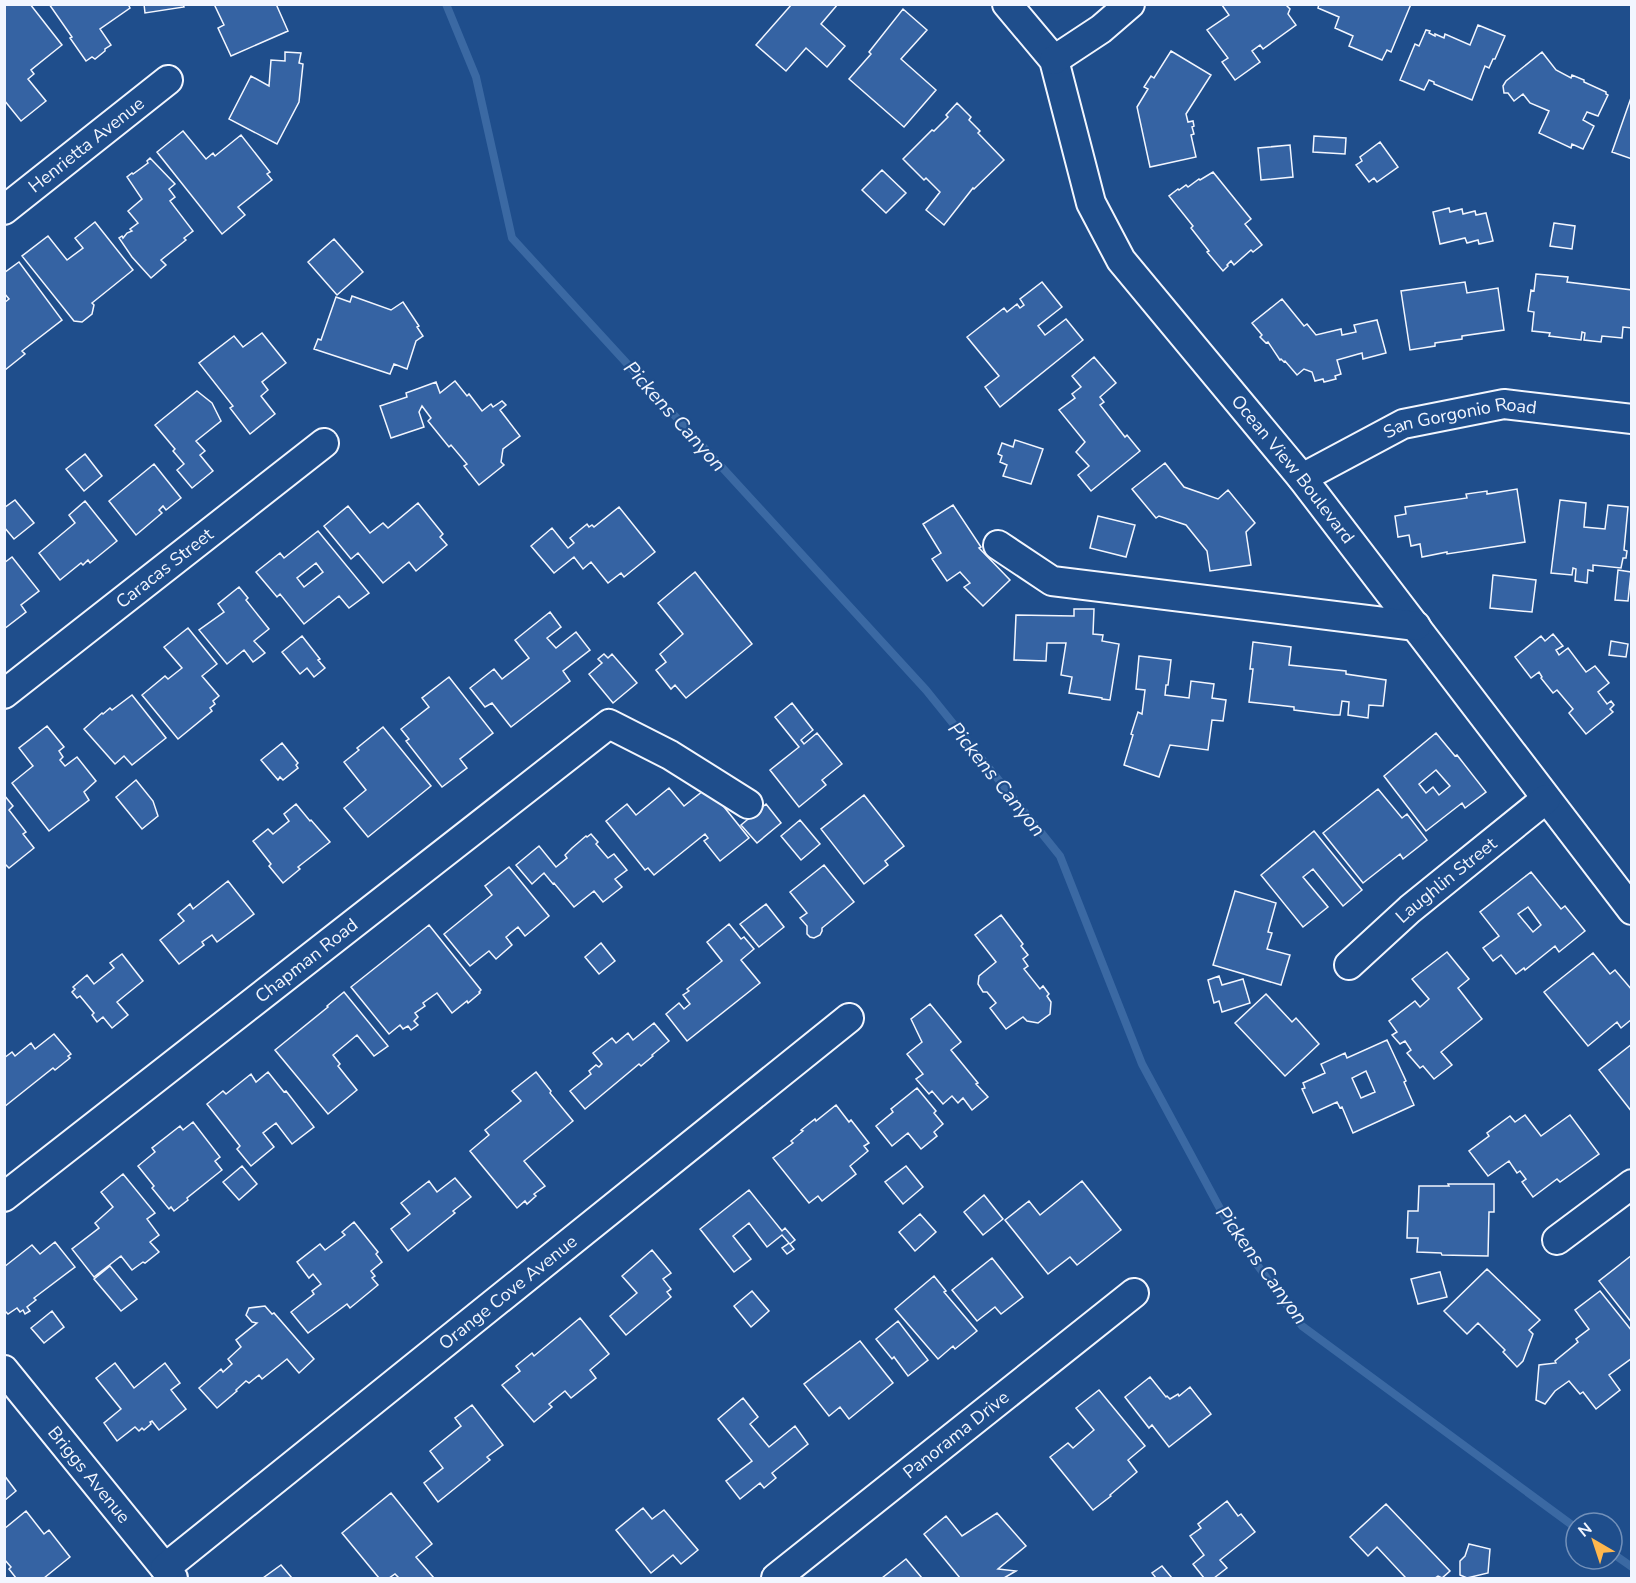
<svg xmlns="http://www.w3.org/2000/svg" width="1636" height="1583" font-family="'Nunito Sans',sans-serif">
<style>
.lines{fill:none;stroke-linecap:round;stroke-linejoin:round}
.stream{stroke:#3b69a3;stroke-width:8}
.building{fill:#3563a3;stroke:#f2f6ff;stroke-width:1.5;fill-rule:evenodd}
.minor-casing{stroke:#f2f6ff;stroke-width:32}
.minor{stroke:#1f4e8c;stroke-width:28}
.labels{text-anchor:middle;stroke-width:4.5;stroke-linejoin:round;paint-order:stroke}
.street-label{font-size:18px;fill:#f2f6ff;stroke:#1f4e8c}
.water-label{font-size:20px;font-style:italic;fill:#f2f6ff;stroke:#1f4e8c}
</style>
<rect width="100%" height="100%" fill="#1f4e8c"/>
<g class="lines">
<path class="stream" d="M446,4L476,77L512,238L926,690L1060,856L1142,1064L1231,1229L1302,1326L1576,1528
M1612,1553L1632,1567"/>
</g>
<path class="building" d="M4,4H30L62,45L31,70L34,74L28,79L46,101L21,121L4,100Z
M49,4H128L130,8L100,29L111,45L105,49V51L95,59L92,57L86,61L70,38L72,37Z
M144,4H183L184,7L145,13Z
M214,4H276L288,31L231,56L218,28L224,25Z
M792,4H838L821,24L845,46L827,67L806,48L786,71L756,45Z
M1223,4H1289L1287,6L1290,9L1288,14L1296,25L1263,49L1260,45L1252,51L1260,62L1235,80L1222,62L1228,58L1207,30L1229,15L1222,5Z
M1319,4H1411L1391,52L1387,50L1382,60L1349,46L1353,36L1335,28L1339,17L1318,8Z
M903,9L927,30L901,59L936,90L904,127L849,79L871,54L869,52Z
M1478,25L1505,36L1495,59H1493L1489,68L1485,66L1472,100L1434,84V82L1429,80L1424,90L1400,80L1415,44L1419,46L1426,30L1430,31L1429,33L1435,36V34L1444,38L1445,34L1470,45Z
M1171,51L1211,75L1186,114L1188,122L1193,121L1194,126L1192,127L1194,134L1191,135L1196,157L1150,167L1137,107L1148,89L1144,87L1151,76L1154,78Z
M285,52L301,53L299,63L303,64L299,102L277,144L229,119L251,76L269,86L271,60L285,61Z
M1542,52L1556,70L1571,78L1572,75L1584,80V82L1606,92V94L1608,95L1598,116L1587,112L1583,120L1594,126L1583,149L1572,144L1571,148L1539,133L1549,111L1530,103L1523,94L1514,101L1508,93H1504L1503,86L1506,81Z
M1632,95V159L1612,152Z
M957,103L971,117L969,120L980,131L978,133L1004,160L974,189L973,188L944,225L926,210L940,192L926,178L924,180L903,159L932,130L934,131L948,117L946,115Z
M183,131L206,159L213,153L215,156L241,135L270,172L267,174L272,180L238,207L245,215L222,234L157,152Z
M1314,136L1346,138L1345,154L1313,152Z
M1380,142L1398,167L1377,182L1374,178L1369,182L1356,165L1362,161L1360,157Z
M1290,145L1293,177L1261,180L1258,148Z
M150,158L175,184L169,189L175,197L170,201L193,231L184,238L186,240L161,260L166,265L151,278L132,257L119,238L122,236L123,238L127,233L132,231L130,229L138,223L128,211L142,199L127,177L132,173L133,174L148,163L147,161Z
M882,170L906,193L886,213L862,190Z
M1213,172L1251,219L1245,224L1262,245L1253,252L1251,250L1234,265L1231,261L1227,265L1228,266L1223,271L1207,252L1209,251L1191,228L1193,226L1169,196L1178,189L1179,190L1186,185L1188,187L1199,179L1200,180Z
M1449,208L1450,212L1462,209L1463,214L1475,211L1476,215L1486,213L1493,241L1479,244L1478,240L1467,243L1465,238L1440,244L1433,212Z
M95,222L133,270L92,303L94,305L92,314L82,322L74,321L22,256L48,236L67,260L83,248L75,238Z
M1554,223L1575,226L1572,249L1550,246Z
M334,239L363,272L337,295L308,262Z
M19,262L62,320L22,351L25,354L5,370L4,303L9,299L4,293V273Z
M1536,274L1568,277L1567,282L1632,290V328L1623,327L1622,338L1602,336L1601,342L1584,340L1585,333L1582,332L1581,340L1549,336L1550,333L1532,331L1534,312L1528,311L1531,290L1534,291Z
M1042,282L1062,307L1038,326L1045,335L1066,319L1083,340L1000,407L985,387L999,376L967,337L1004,308L1007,312L1017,304L1020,308L1024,305L1020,299Z
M1465,282L1467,293L1498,288L1504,330L1462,336V339L1435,343V346L1410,350L1401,291Z
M352,296L391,310L403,302L419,326L417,327L423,336L416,341L407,369L394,364L390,374L314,349L318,339L321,340L336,297L350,302Z
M1282,299L1304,326L1307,324L1316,335L1341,329L1342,335L1356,332L1354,325L1377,320L1386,353L1363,359L1362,353L1337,360L1341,374L1335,376L1336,379L1324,382L1323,379L1315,381L1312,372L1304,369L1297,375L1285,361L1284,362L1281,359L1280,360L1268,342L1266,343L1260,337L1262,335L1252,323Z
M262,333L286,363L262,382L268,390L261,396L275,414L250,434L230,408L233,406L199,363L234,336L243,347Z
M1094,357L1116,383L1100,397L1104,402L1100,405L1125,437L1127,435L1140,451L1091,491L1078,475L1089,466L1076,452L1085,442L1059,410L1075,398L1072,394L1081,387L1072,376Z
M455,381L467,396L469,394L482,411L491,404L493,407L502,401L506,405L500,410L520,436L503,449L501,462L504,465L479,485L464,466L467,464L451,445L449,447L428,421L431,418L422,406L419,412L424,427L391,438L380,406L407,397L406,393L436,382L440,393Z
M197,391L212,403L221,421L196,441L205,451L200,455L213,471L192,488L177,470L184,464L173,451L175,449L155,425Z
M1015,440L1043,449L1031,484L1003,476L1007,465L1000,462L1002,456L998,454L1002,443L1013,447Z
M85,454L102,476L84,491L66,469Z
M1165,463L1184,487L1218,499L1228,490L1255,523L1246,532L1251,565L1210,571L1207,551L1186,525L1159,516L1156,518L1132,489Z
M154,464L181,498L166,510L163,506L159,510L162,513L136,535L109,501Z
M1517,489L1525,542L1447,554V552L1422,557L1420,544L1411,546L1409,535L1398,537L1395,516L1406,514L1405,507L1467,498L1466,494L1487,491V494Z
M15,500L34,523L14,539L4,527V508Z
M1560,500L1586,503L1584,527L1605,529L1608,505L1628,507L1624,550L1627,551L1626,558H1623L1621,568L1593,565V571L1588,570L1587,583L1575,581L1576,569L1573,568L1572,575L1551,573Z
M85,501L117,541L90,563L88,560L83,565L81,563L60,580L39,553L75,523L69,515Z
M418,503L443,534L440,537L447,545L416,571L409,562L383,583L358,553L351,559L324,526L348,506L370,533L383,523L388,528Z
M953,505L981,547L979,548L1010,580L983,606L964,587L970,583L960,572L947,581L932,559L941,553L923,524Z
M619,507L655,552L624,577L621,573L608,583L591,562L583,569L574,557L554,573L531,546L552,528L568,548L574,543L570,538L587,524L589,527L592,525L594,527Z
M1098,516L1135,525L1126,557L1090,548Z
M318,531L369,593L349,608L339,596L304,624L280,594L277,597L256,572L280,553L284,558ZM316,563L323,572L304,587L297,578Z
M12,557L39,591L21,605L26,612L4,629V563Z
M1618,570L1631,572L1628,601L1615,600Z
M695,572L752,644L686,698L675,685L671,689L656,670L666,662L660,654L683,634L658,603Z
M1493,575L1536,580L1532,612L1490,608Z
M239,587L248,598L246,600L269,629L254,641L265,653L253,662L244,650L227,664L199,630L224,612L218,604Z
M1074,609H1094L1093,634L1103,635L1102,641L1119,644L1110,700L1102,699V698L1069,693L1072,677L1061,675L1066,643H1047L1046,661L1014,660L1016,615L1074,616Z
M550,612L561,627L547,638L556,648L576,632L590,650L563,671L570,681L511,727L492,703L485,707L470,688L494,669L502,679L529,658L515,640Z
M188,628L217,664L202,676L219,696L213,701L215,704L210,708L212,711L178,739L142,695L165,676L168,679L182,668L164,647Z
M1553,634L1563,646L1556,650L1559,655L1568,648L1586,672L1595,666L1609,683L1598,692L1607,704L1611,701L1614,705L1610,709L1613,712L1586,734L1569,713L1573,709L1557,690L1553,693L1541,678L1542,677L1539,672L1531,678L1515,657L1541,636L1545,641Z
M302,636L320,659L318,660L325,668L314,677L307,668L300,674L282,652Z
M1611,641L1628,644L1626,657L1609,655Z
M1253,642L1291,647L1289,665L1346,671V674L1386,680L1383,706L1369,705L1368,718L1348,715L1349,702L1342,701L1340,715H1334L1294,710V707L1249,702L1253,669H1250Z
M604,654L608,658L612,654L637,683L613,703L589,674L602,663L598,659Z
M1139,656L1171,660L1168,685H1166L1165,695L1189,698L1191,681L1214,684L1212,698L1226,700L1223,721L1212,720L1208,750L1170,745L1159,777L1124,765L1133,735L1131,734L1138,712L1142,714L1145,690L1136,689Z
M449,677L493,733L460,759L467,768L442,787L406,741L409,739L401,729L429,707L422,698Z
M132,695L166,738L132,765L124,756L115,764L84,729L102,713L103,714L110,708L112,710Z
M792,703L813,730L801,740L804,744L817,733L842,764L822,780L826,785L799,807L770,770L799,747L775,717Z
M47,726L64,747L59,751L63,757L60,760L65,766L77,757L96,781L84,792L89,800L49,831L12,783L33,766L19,748Z
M383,727L431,786L368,837L344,808L366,790L344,762L359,750L357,748Z
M1436,733L1455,756L1457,755L1486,792L1465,808L1462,803L1426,831L1384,776ZM1436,770L1450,786L1439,795L1433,787L1426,793L1419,784Z
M282,743L298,763L296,765L298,768L283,780L280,777L278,780L261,760Z
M136,780L153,801L158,816L142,829L116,797Z
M708,787L749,838L720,861L704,841L708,838L705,834L654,875L648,868L645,870L606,821L627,804L636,815L669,788L684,806Z
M1378,789L1402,818L1407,814L1427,840L1403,859L1400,854L1363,883L1323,833Z
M4,795L13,806L9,810L26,832L23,834L34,848L9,868L4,863Z
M864,795L904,846L885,861L888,865L864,884L821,829Z
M296,804L310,821L311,820L330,842L298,867L300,869L283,883L269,866L271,864L253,841L268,829L273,834L289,821L284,814Z
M766,804L781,823L757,843L741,825Z
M800,820L820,844L801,860L781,836Z
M1314,831L1362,890L1343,906L1313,869L1303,877L1328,907L1303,927L1261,875Z
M591,834L598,842L596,844L608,858L614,854L627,870L615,879L622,887L603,902L594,891L574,907L554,883L553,884L544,873L532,884L516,865L539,846L556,867L567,858L565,855L572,848L586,836L587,837Z
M824,865L854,902L822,928V931L820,935L814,938L810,937L807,934V926L800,918L807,913L790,892Z
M509,867L549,916L525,936L518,927L506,937L512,945L496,959L489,951L470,966L444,934L492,895L485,886Z
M1531,872L1561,909L1565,906L1585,931L1559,952L1555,946L1525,970L1524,968L1516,974L1501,955L1493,961L1483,948L1499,936L1480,912ZM1528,907L1541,925L1533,932L1518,914Z
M228,881L254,914L217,942L212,935L202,942L204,945L179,964L160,940L184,921L178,914L190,904L193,909Z
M1235,891L1276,903L1268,932L1272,933L1267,949L1290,955L1281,985L1213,965Z
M766,904L784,927L759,947L740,924Z
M1001,915L1023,944L1021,946L1028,955L1023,959L1028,966L1024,969L1040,989L1043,986L1049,994L1047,996L1051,1002L1050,1014L1038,1023L1027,1021L1023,1017L1006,1029L990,1008L996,1003L987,992H983L978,984L979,976L996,962L975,935Z
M729,924L741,939L744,937L754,949L741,960L760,983L687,1041L666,1014L679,1003L684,1009L690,1004L683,995L689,991L687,989L722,961L707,942Z
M429,925L481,990L479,992L480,993L468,1003L467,1001L452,1013L437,993L423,1003L425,1006L415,1013L418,1017L414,1021L418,1025L411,1030L408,1026L403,1029L400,1025L389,1034L351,987Z
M601,943L615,961L599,974L585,957Z
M1447,952L1469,979L1458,988L1482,1019L1441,1052L1452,1065L1434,1079L1423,1066L1420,1068L1407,1053L1411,1050L1405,1041L1400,1044L1392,1035L1397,1032L1389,1021L1415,1001L1420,1007L1429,999L1412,979Z
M1593,953L1610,974L1615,970L1632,990V1019L1621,1028L1617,1022L1588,1046L1544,992Z
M122,954L143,981L117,1002L128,1015L112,1028L103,1017L97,1022L92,1015L94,1013L80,996L77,998L72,992L75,989L73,987L87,975L94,984L114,968L110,963Z
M1219,976L1222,985L1243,979L1250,1003L1222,1012L1219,1001L1214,1003L1208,980Z
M344,992L388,1046L374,1056L357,1035L333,1055L340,1064L338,1066L357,1090L328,1114L275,1050L328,1007L327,1006Z
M1266,994L1292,1022L1296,1018L1319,1044L1285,1076L1235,1023Z
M930,1004L961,1042L951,1050L978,1083L976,1084L988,1097L972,1110L963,1098L958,1103L952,1096L943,1104L932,1091L929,1094L916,1079L923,1074L907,1054L922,1042L911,1019Z
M654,1023L669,1041L652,1055L653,1056L641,1066L639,1064L585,1109L570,1091L591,1074L589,1071L596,1065L599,1067L602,1064L593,1053L612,1038L616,1043L628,1033L633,1040Z
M54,1034L71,1054L68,1056L70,1058L55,1070L53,1068L4,1107V1058L12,1052L15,1056L31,1043L35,1049Z
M1387,1040L1406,1081L1404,1082L1414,1105L1353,1133L1342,1107L1340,1108L1337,1102L1313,1113L1302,1089L1305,1088L1303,1083L1325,1073L1321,1064L1345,1053L1347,1058ZM1366,1071L1375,1092L1361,1098L1352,1078Z
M1632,1044V1112L1599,1070Z
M268,1072L284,1092L286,1091L314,1127L292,1144L276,1123L263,1133L274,1147L251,1166L237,1149L240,1146L207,1104L223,1091L226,1094L251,1074L256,1082Z
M536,1072L551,1091L550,1093L573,1121L524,1161L545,1186L534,1194L536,1196L527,1204L525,1201L517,1208L470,1151L489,1135L485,1130L521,1101L512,1091Z
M917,1088L936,1111L934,1113L943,1124L934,1132L937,1136L921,1149L908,1133L892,1146L876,1126L893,1112L891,1109Z
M836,1105L849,1122L851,1120L869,1143L864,1146L868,1151L850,1166L856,1174L822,1201L818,1196L809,1203L773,1158L793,1143L791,1141L803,1131L801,1130L815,1119L816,1121Z
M1525,1115L1541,1136L1570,1115L1599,1154L1560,1182L1557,1179L1533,1197L1522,1182L1526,1179L1520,1171L1517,1173L1509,1161L1488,1176L1469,1151L1489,1136L1487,1133L1510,1116L1515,1122Z
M193,1122L220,1157L215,1161L222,1170L187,1198L188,1200L174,1211L171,1207L169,1209L152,1188L154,1186L138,1166L155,1152L152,1148L180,1126L183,1130Z
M242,1166L257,1184L239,1200L223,1182Z
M906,1166L923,1187L903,1204L885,1182Z
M123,1174L155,1213L147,1219L159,1235L150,1242L159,1252L145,1263L143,1262L132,1270L121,1256L94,1277L72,1249L99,1228L95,1223L113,1207L101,1192Z
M455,1178L471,1197L453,1211L455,1213L408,1251L391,1229L410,1214L401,1203L429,1181L437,1192Z
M1082,1181L1121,1230L1077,1265L1070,1257L1048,1274L1005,1220L1029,1201L1040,1215Z
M1448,1184H1494V1212H1489L1488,1256L1442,1255L1441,1253L1417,1252L1418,1238H1407L1408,1211H1418L1419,1186H1449Z
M749,1190L782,1231L785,1228L795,1240L790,1244L794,1249L787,1254L782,1248L789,1243L782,1235L767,1247L749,1223L733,1236L751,1259L734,1272L700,1229Z
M984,1195L1003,1219L983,1235L964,1212Z
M920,1214L936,1232L915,1251L899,1232Z
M354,1222L378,1252L376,1254L382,1262L371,1271L375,1276L372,1278L378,1285L350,1308L347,1304L308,1333L291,1312L314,1294L312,1291L321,1284L313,1274L309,1278L297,1262L320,1244L325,1250L345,1235L342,1232Z
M55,1242L75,1267L34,1298L36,1300L27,1307L30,1311L25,1314L23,1310L20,1312L17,1308L8,1314L4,1310V1267L32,1245L40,1254Z
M652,1250L671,1273L663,1279L671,1289L667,1292L671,1297L626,1335L610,1316L637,1293L622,1276Z
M1632,1255V1323L1599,1281Z
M992,1258L1023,1297L1001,1314L995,1307L977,1321L952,1290Z
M110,1266L137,1299L121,1311L94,1279Z
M1487,1269L1540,1320L1529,1330L1533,1334L1523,1361L1517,1367L1503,1352L1505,1350L1478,1323L1467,1334L1444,1311Z
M1440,1272L1447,1297L1418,1304L1411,1279Z
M934,1276L946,1291L944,1292L977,1331L955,1349L953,1346L938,1359L895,1309Z
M752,1291L769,1311L751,1327L734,1306Z
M1600,1291L1632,1331V1358L1609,1375L1620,1390L1596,1409L1583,1392L1580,1394L1569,1381L1555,1391L1545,1404L1536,1400L1539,1365L1556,1363L1555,1361L1578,1342L1576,1339L1589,1329L1575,1310Z
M265,1306L272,1314L274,1313L314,1359L299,1373L287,1359L262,1379L259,1375L249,1383L246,1381L236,1390L237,1391L217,1408L199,1388L221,1369L223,1372L232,1364L228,1359L241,1347L236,1340L257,1323L252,1322L246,1315L249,1308Z
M52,1311L64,1327L44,1343L31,1328Z
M580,1318L609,1354L590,1370L596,1378L571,1398L565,1391L549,1404L552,1407L534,1422L502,1385L520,1371L516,1366L532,1353L534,1356Z
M898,1321L928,1360L908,1376L894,1357L892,1359L876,1339Z
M860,1341L893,1383L849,1419L840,1407L829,1416L804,1384Z
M115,1363L134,1388L165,1363L180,1383L171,1390L186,1409L159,1430L152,1421L150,1422L151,1424L144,1430L142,1428L139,1431L135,1427L117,1441L104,1423L121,1409L96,1378Z
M1150,1377L1166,1397L1167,1396L1170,1399L1178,1394L1179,1396L1190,1387L1211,1414L1169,1447L1152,1425L1149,1428L1125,1397Z
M1099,1390L1145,1446L1128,1460L1137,1472L1110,1495L1111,1496L1093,1510L1050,1457L1068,1443L1073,1448L1094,1430L1076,1408Z
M743,1398L758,1417L750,1424L769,1447L795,1426L808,1444L772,1473L776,1478L764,1488L760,1483L740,1499L726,1481L752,1461L718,1419Z
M472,1405L503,1445L487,1457L490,1460L438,1502L424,1483L443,1468L430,1451L461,1426L455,1418Z
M4,1475L16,1491L4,1501Z
M391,1493L432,1544L416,1557L434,1578H399L395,1574L389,1578H379L342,1533Z
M1227,1501L1238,1516L1241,1514L1255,1532L1220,1560L1227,1568L1214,1578H1204L1193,1564L1204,1555L1190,1536L1201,1528L1198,1524Z
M1386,1504L1450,1571L1442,1578L1438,1576L1435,1578H1404L1405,1577L1377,1547L1368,1556L1350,1537Z
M643,1508L652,1519L664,1510L698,1550L681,1564L673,1555L651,1573L616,1530Z
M26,1511L44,1534L49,1530L70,1557L44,1578H16L9,1569L11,1567L4,1559V1529Z
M997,1513L1026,1546L998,1569L1016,1571L1004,1578H960L924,1534L946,1516L962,1536Z
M1469,1544L1490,1549L1488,1573L1467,1578L1460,1575V1561L1465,1556Z
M906,1559L922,1578H882Z
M281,1565L292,1578H263Z
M1162,1566L1172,1578H1154H1156L1152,1573Z"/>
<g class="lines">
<g class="minor-casing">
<g id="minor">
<path id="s1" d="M1007,4L1054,60L1091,203L1121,260L1302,478L1632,910"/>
<path d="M1054,60L1101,29L1130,4"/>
<path id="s2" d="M4,210L168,80"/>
<path id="s3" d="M1302,478L1403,424L1504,404L1632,419"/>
<path d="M998,545L1052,581L1416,626"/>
<path id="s4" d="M4,694L324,443"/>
<path id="s5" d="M1349,965L1410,909L1546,799"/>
<path id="s6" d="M4,1197L609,724L670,755L748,804"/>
<path d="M1557,1240L1632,1184"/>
<path id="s7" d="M4,1370L173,1578"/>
<path id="s8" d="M165,1568L849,1018"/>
<path id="s9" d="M776,1578L1134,1293"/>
</g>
</g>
<use href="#minor" class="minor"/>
</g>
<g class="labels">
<g class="street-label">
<text dy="6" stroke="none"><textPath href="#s2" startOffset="105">Henrietta Avenue</textPath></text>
<text dy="6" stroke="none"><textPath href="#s3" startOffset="172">San Gorgonio Road</textPath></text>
<text dy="6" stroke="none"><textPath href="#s1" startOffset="556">Ocean View Boulevard</textPath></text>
<text dy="6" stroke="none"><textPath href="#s4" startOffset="204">Caracas Street</textPath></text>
<text dy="6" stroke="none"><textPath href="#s5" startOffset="129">Laughlin Street</textPath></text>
<text dy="6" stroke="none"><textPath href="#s6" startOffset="384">Chapman Road</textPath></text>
<text dy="6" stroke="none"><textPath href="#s8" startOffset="440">Orange Cove Avenue</textPath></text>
<text dy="6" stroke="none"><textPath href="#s9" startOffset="230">Panorama Drive</textPath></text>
<text dy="6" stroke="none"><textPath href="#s7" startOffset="135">Briggs Avenue</textPath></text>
</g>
<g class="water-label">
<text transform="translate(675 416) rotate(48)" y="7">Pickens Canyon</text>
<text transform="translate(997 779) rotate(51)" y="7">Pickens Canyon</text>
<text transform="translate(1262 1265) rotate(54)" y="7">Pickens Canyon</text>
</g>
</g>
<rect width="1636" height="1583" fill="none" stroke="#f2f6ff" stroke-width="12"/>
<g transform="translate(1594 1541) rotate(321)"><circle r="28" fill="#1f4e8c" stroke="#7391ba" stroke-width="1.5"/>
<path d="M0-4.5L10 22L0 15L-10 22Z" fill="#ffb74d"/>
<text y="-9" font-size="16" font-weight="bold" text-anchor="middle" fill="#f2f6ff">N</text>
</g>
</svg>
